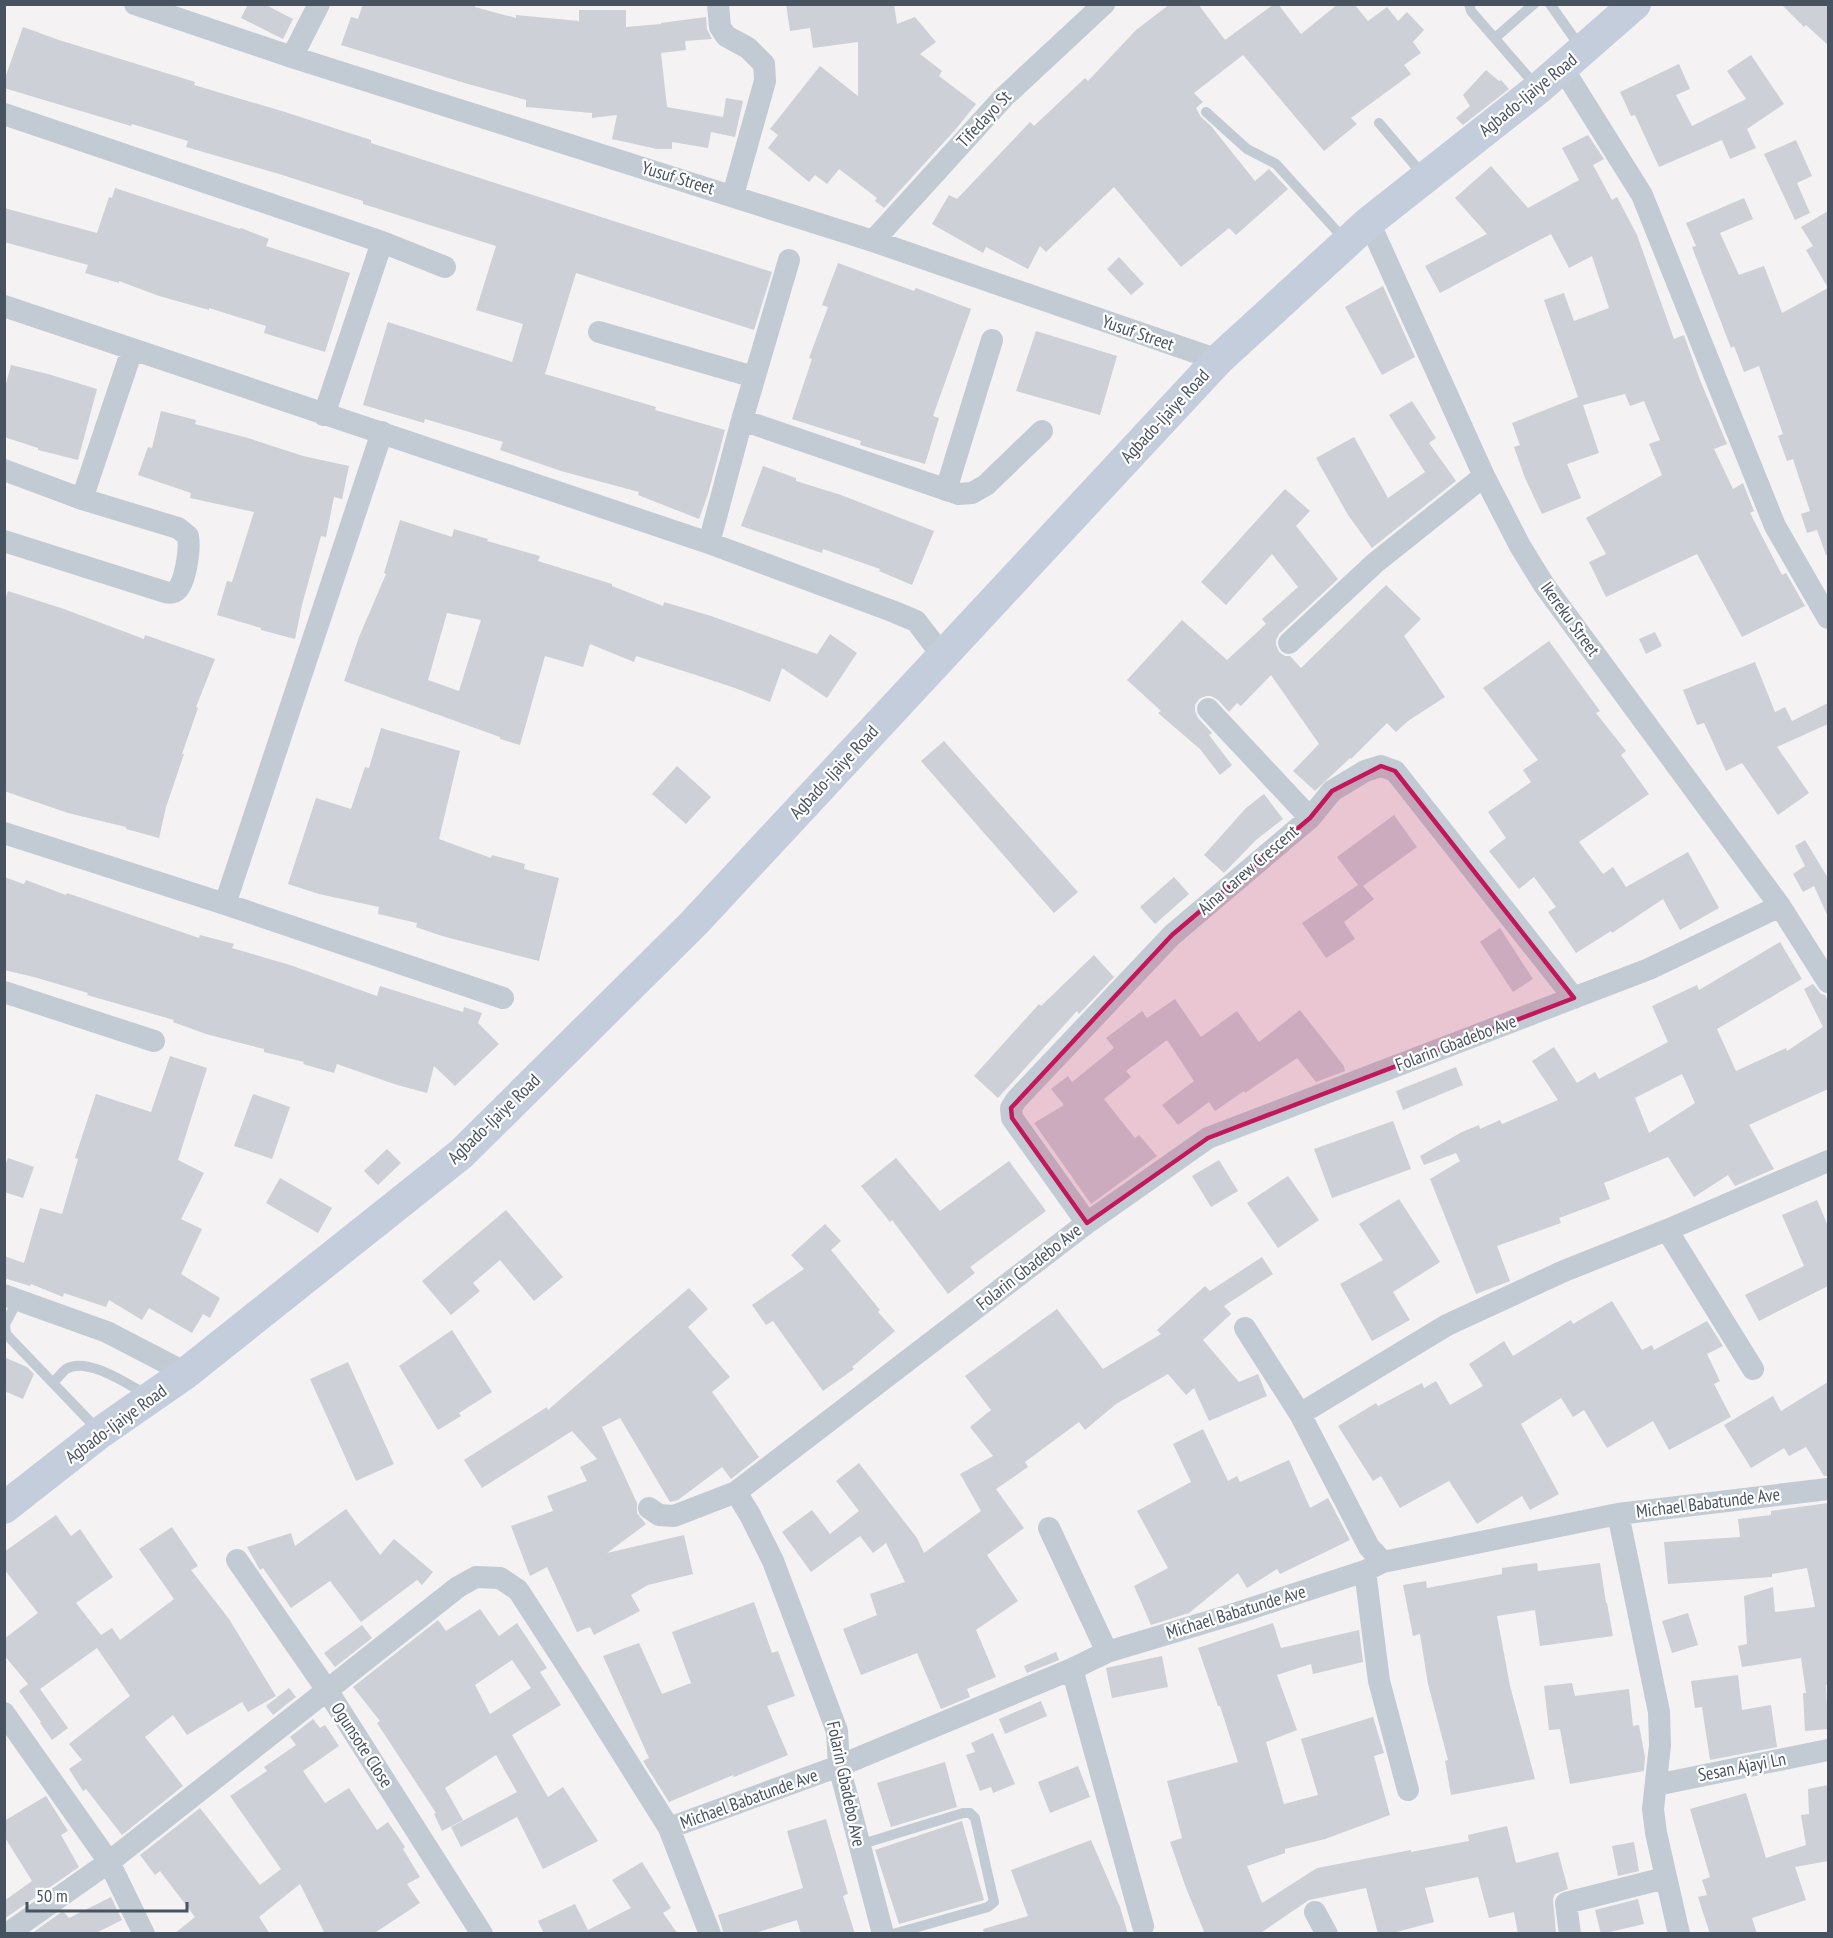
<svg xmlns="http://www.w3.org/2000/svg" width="1833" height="1938" font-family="'PT Sans Narrow',sans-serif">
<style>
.building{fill:#cdd0d6;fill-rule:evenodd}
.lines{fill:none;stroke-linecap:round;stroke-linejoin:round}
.lane{stroke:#c2cbd4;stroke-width:10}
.street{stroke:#c2cbd4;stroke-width:22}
.secondary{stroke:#c4cddb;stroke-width:32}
.marked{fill:#c2185b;fill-opacity:0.2;stroke:#c2185b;stroke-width:4.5;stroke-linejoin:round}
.labels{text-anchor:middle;stroke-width:4.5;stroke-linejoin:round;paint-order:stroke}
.street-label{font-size:18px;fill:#485361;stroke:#fff}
</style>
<rect width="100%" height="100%" fill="#f4f2f2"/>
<path class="building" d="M248,4H264L293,19L283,39L241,18Z
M363,4H475V7L516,18V15L579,21V10H626V27L661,24V23L706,17L707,29L712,39L685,41L686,50L661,53L667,107L723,117L726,98L743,101L735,137L711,132L708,148L672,142V149H657L612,139L617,115L592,118V113L526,107V100L468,84L341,45L351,17L358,19Z
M786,4H894L897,24L915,17L936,42L920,54L942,71L939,76L976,104L955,130L884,208L875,201L877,198L839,169L827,184L815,175L809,182L768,148L778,135L770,129L820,66L858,96V42L813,48L810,28L790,31Z
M1170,4H1198L1225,40L1274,4H1278L1301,34L1338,4H1354L1368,21L1387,7L1398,21L1407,12L1424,30L1413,42L1421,53L1404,65L1411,74L1351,118L1357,124L1324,151L1243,55L1194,93L1203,102L1196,108L1201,117L1211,126L1255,181L1269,169L1288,189L1236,235L1229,228L1181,267L1114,187L1046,252L1040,246L1028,269L986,247L983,253L932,224L949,195L957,199L1030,122L1034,126L1085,78L1088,81L1136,30Z
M1781,4H1828V45L1806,25L1804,27Z
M23,27L59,40L195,82L194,85L285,112L371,140V143L772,272L754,330L576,273L545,374L656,407L655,410L725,430L708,494L699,519L638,495L639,492L561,471L500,450L503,442L425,419L424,423L363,405L388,322L512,362L523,324L476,310L496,246L363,204V201L276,173L186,147L188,141L132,124L131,126L4,88V81Z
M1751,55L1784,104L1747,129L1756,148L1730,159L1722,140L1659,167L1635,115L1631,116L1620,92L1679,64L1690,89L1676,95L1692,126L1746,99L1727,71Z
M1486,70L1499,81L1501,80L1509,89L1463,125L1456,118L1470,106L1463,95Z
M1588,135L1604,159L1593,165L1612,200L1617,197L1637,235L1674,339L1684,335L1700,380L1727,444L1714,449L1733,489L1743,483L1754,511L1750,513L1782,575L1786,573L1805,606L1742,637L1697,554L1606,597L1589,562L1606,554L1586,518L1662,475L1649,444L1660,440L1644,401L1630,406L1625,394L1583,405L1599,453L1567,464L1581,498L1542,514L1525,478L1514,447L1520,445L1512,423L1578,397L1544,300L1564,293L1574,321L1609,308L1592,256L1569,268L1551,234L1440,293L1425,266L1487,234L1455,198L1491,166L1528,208L1579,180L1562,148Z
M1796,140L1812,176L1797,183L1810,213L1795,220L1764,154Z
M115,188L240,229L241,228L269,239L266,246L350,273L325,352L264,333L266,326L209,308V310L159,296L119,281V283L85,273L88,265L4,242V208L97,233L109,197L112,198Z
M1744,198L1753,219L1720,233L1739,275L1764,266L1782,313L1828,288L1806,250L1813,246L1801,227L1828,211V555H1826L1817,530L1807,533L1801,514L1810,511L1793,459L1787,461L1778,436L1783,434L1759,366L1744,372L1734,346L1731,348L1692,247L1696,246L1686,223Z
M1119,257L1144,284L1131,295L1107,269Z
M838,263L914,291L916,288L971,309L933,416L939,418L925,464L860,445L861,441L792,419L812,359L809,358L828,307L822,305Z
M1383,286L1415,357L1382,375L1345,307Z
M1036,331L1117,356L1100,415L1016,391Z
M11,365L48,374L97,389L78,460L38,450V448L4,437V391Z
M1412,401L1436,438L1429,443L1456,481L1372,548L1348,515L1316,458L1354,437L1388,498L1425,472L1389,415Z
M161,411L196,420L195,424L248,438L303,456L349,466L342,499L334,497L326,537L321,536L302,605L295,639L261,630V628L217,615L227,581L232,582L254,512L190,498L191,493L138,475L148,447L152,448Z
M763,466L796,478V481L841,495L934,531L912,585L879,571L880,569L823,549L822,553L741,526Z
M1285,489L1310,511L1296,526L1338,579L1279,634L1276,640V645L1279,652L1285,656H1290L1301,668L1386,585L1421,619L1404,636L1445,697L1408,721L1396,732L1387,723L1351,759L1350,758L1315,791L1293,771L1319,744L1271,675L1241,706L1237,703L1229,712L1218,700L1211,696H1206L1199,699L1195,705V711L1198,718L1212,733L1209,735L1232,765L1220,775L1200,749L1158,713L1161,711L1127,680L1182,620L1227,660L1266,624L1262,619L1298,587L1272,554L1226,605L1201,582Z
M400,520L452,537L454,529L488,539L487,541L540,556L538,561L612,584V586L663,606L664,602L711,616L817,654L830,634L857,653L827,698L782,668L770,702L735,688L693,674L636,656L634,662L590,644L583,667L545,656L520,745L500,739V737L344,681L359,637L386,574L384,573ZM447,613L481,620L459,691L428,680Z
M8,591L64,609L144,639L145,635L215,659L196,707L198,708L182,754H184L166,807L159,838L126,829V827L68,813L4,791V602Z
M1655,632L1662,646L1646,654L1639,639Z
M1549,641L1600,711L1596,713L1626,751L1621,755L1649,794L1579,842L1603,874L1613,867L1626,887L1688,852L1719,908L1680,930L1663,899L1612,933L1611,931L1576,953L1548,912L1556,907L1534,877L1519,889L1489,851L1506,838L1488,812L1531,782L1523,770L1538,760L1483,688Z
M1755,662L1775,712L1785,707L1792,721L1828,703V724L1777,747L1809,793L1778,815L1742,763L1726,771L1704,723L1697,725L1683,690Z
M381,728L460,751L439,839L491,858L492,855L525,864L524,869L559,878L539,961L442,936L416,927L417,923L378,914L379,907L319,894L288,884L316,798L351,809L365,767L369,768Z
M944,741L1078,892L1054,913L921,761Z
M677,766L711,797L686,824L652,794Z
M1264,794L1283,819L1256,840L1224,873L1204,855L1246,808Z
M1394,815L1417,847L1363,886L1374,899L1344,922L1355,939L1326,958L1302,923L1358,885L1337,857Z
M1805,840L1828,878V917L1814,886L1803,892L1793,874L1805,866L1795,846Z
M4,877L24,884L26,880L66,895L67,893L199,938L200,935L234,944L232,948L290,965L377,996L380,986L463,1012L464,1007L482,1013L478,1023L499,1044L455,1086L434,1066L427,1093L394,1084L337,1064L334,1073L303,1064L304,1062L264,1052V1049L206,1034L173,1022L174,1020L87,995L88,993L34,977L4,970Z
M1174,877L1189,894L1155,924L1140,907Z
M1500,928L1533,979L1513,992L1480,942Z
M1780,942L1802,979L1717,1029L1736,1071L1786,1048L1787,1051L1823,1027L1804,989L1813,984L1821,994L1825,995L1828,1001V1089L1749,1125L1774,1169L1735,1186L1728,1175L1694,1197L1668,1157L1604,1183L1610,1199L1559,1218L1561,1223L1497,1246L1510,1281L1476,1294L1430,1179L1460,1161L1456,1153L1424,1165L1420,1156L1462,1132L1479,1125L1480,1129L1500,1120L1502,1124L1558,1100L1532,1061L1554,1047L1577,1083L1595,1072L1599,1079L1668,1042L1652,1006L1697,985L1699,990ZM1682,1074L1695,1103L1649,1133L1635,1098Z
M1094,955L1114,977L1079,1014L1077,1011L998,1098L974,1076L1039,1004L1041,1006Z
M1175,999L1201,1037L1237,1011L1259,1042L1300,1010L1344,1066L1345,1071L1316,1082L1297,1058L1245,1093L1244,1091L1215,1111L1209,1102L1178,1125L1162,1105L1194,1081L1167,1040L1126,1071L1131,1077L1104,1099L1135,1138L1139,1135L1157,1156L1091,1204L1034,1123L1064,1105L1051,1089L1068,1076L1072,1082L1114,1048L1106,1038L1142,1011L1147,1018Z
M170,1056L207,1068L178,1160L204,1173L181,1219L202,1229L181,1274L220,1298L210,1318L203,1314L192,1333L149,1308L142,1320L109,1300L106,1307L64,1293L63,1297L31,1284L30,1286L4,1278V1256L24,1263L40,1208L62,1214L78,1159L75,1158L96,1094L151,1112Z
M1456,1067L1463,1085L1403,1110L1396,1091Z
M253,1094L290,1107L272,1159L234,1146Z
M1393,1121L1411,1169L1332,1198L1314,1149Z
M387,1149L401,1163L378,1185L364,1171Z
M8,1158L34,1167L23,1198L4,1192V1168Z
M896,1158L940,1211L1009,1161L1046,1211L970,1267L975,1273L948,1294L892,1220L890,1222L861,1186Z
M1219,1160L1238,1191L1211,1207L1192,1176Z
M1288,1176L1319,1220L1278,1248L1247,1203Z
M280,1178L332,1208L318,1233L266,1203Z
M1399,1199L1440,1262L1393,1292L1410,1320L1372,1341L1340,1284L1383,1260L1359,1224Z
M1817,1200L1828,1226V1286L1759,1321L1745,1295L1804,1266L1782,1215Z
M506,1210L563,1277L534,1301L500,1260L473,1283L480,1291L451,1315L422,1281Z
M825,1224L841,1241L831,1250L880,1310L878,1312L895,1331L852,1367L854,1369L823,1391L773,1321L766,1325L752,1305L804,1269L791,1255Z
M1262,1257L1273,1274L1224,1306L1231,1314L1203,1340L1239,1382L1258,1374L1267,1396L1209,1421L1194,1388L1186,1395L1168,1374L1116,1404L1085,1430L1079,1422L1025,1462L1028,1467L996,1489L1024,1528L987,1555L1018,1601L976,1630L996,1677L967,1689L970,1697L941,1709L917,1653L861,1675L843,1629L877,1615L870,1594L905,1582L886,1543L873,1553L860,1536L811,1572L782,1532L812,1510L830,1534L859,1511L836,1481L859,1463L917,1538L924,1553L981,1511L960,1474L993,1456L970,1427L991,1410L965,1376L1057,1309L1103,1369L1161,1334L1157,1330L1205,1286L1210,1291Z
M689,1288L708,1309L688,1327L730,1377L712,1392L759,1457L731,1479L722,1467L678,1500L670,1502L620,1418L602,1427L637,1503V1513L646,1524L607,1553L684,1535L693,1574L648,1585L631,1595L640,1611L594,1635L590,1627L577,1632L547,1567L530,1576L511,1526L553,1511L547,1496L587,1481L580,1467L597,1459L572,1431L482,1488L464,1460L547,1407L548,1410Z
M1612,1301L1642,1350L1652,1345L1654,1350L1707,1321L1723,1346L1707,1354L1720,1381L1714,1384L1731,1417L1669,1450L1653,1421L1607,1448L1584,1410L1573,1417L1561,1398L1521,1424L1559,1494L1530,1510L1522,1496L1477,1524L1449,1481L1400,1508L1381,1476L1373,1481L1338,1426L1376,1403L1378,1406L1422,1383L1424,1388L1436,1381L1450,1405L1483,1386L1469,1364L1504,1341L1513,1356L1571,1320L1573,1324Z
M452,1330L492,1392L459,1413L461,1416L438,1430L399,1366Z
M4,1357L27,1367L34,1374L23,1399L4,1391Z
M348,1362L394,1464L356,1481L310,1379Z
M1828,1382V1476H1824L1806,1447L1789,1456L1784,1448L1751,1468L1724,1425L1773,1396L1781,1411Z
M1203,1429L1228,1481L1237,1476L1240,1482L1289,1460L1310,1508L1328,1498L1350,1540L1280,1574L1277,1569L1247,1588L1238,1573L1189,1613L1151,1625L1134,1586L1168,1568L1137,1511L1191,1482L1173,1444Z
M1828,1503V1684L1826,1685L1828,1729L1805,1731L1803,1693H1806L1801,1658L1742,1667L1738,1646L1747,1644L1744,1596L1773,1587L1775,1612L1815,1607L1807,1568L1772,1574V1577L1668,1584L1664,1542L1740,1537L1738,1519L1771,1515V1511Z
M346,1509L380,1555L394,1539L433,1572L422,1585L417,1580L361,1622L330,1581L291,1608L263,1568L260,1570L247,1547L291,1533L295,1546Z
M56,1515L71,1536L80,1529L113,1577L76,1603L101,1635L112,1628L120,1640L174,1599L139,1549L172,1527L198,1566L191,1570L229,1619L276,1696L248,1712L242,1702L187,1735L173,1715L145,1737L183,1786L122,1835L86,1789L83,1791L69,1769L82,1760L69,1744L130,1696L97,1648L40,1689L68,1728L52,1740L40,1723L41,1722L19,1691L28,1684L4,1655V1639L38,1613L4,1569V1552Z
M1537,1563L1538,1571L1600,1563L1606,1603H1607L1613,1636L1540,1646L1535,1610L1497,1616L1510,1686L1535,1779L1451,1795L1445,1761L1448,1760L1428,1684L1420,1634L1413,1636L1403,1585L1426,1581L1427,1588L1502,1574V1568Z
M754,1602L772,1653L778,1651L795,1696L767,1706L788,1755L734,1777L733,1775L669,1802L643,1761L649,1758L603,1656L639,1643L662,1694L691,1683L672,1632Z
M480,1609L499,1636L517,1623L547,1668L540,1672L561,1705L512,1735L548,1797L563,1787L598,1841L543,1869L517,1817L461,1847L451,1827L517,1792L496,1755L445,1788L463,1820L442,1831L434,1814L436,1813L377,1723L380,1721L353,1687L438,1620L446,1631ZM512,1660L531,1688L490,1714L475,1685Z
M1688,1613L1698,1645L1672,1653L1662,1621Z
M1273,1623L1281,1648L1359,1630L1363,1662L1313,1674L1311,1664L1277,1675L1297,1730L1266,1742L1284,1804L1318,1795L1301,1739L1373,1717L1384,1753L1374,1756L1390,1815L1325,1839L1285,1849V1853L1247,1866L1262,1903L1317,1868L1411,1850V1852L1469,1841L1468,1835L1507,1826L1516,1863L1558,1852L1568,1889L1555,1894L1553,1899L1556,1934H1518L1514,1912L1489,1918L1478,1877L1425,1888L1434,1922L1389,1934H1378L1366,1888L1309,1900L1259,1934H1205L1186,1888L1170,1842L1182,1838L1167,1781L1238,1762L1220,1706H1218L1198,1648Z
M362,1625L372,1638L335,1667L324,1653Z
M1056,1652L1059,1660L1027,1673L1024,1666Z
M1162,1656L1168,1687L1112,1698L1106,1668Z
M1738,1675L1742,1710L1771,1705L1777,1747L1710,1760L1702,1707L1695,1708L1691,1681Z
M1572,1683L1575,1696L1629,1689L1633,1726L1639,1725L1645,1757L1644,1771L1570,1784L1560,1729L1549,1730L1544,1686Z
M289,1688L296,1697L273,1715L266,1706Z
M1041,1701L1047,1716L1005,1734L999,1719Z
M313,1719L320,1728L325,1725L339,1746L303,1771L325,1803L349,1788L377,1830L388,1822L405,1847L403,1849L420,1877L407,1884L420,1903L373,1934H325L300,1884L259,1917L270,1934H174L195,1917L160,1871L155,1875L140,1855L200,1808L260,1885L281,1869L230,1796L267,1771L264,1767L296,1745L290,1737Z
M993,1733L1015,1784L993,1793L991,1787L980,1791L966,1755L975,1752L971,1743Z
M945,1762L957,1807L891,1827L877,1783Z
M1078,1766L1090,1797L1050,1813L1038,1782Z
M1828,1785V1861L1795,1867L1806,1900L1752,1918L1757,1934H1710L1698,1897L1707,1895L1702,1880L1710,1877L1690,1809L1746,1793L1766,1858L1806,1845L1801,1815L1809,1814L1808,1789Z
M46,1796L68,1831L61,1835L79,1867L4,1919V1901L32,1881L4,1836V1821Z
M826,1819L848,1894L843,1896L855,1934H801L797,1920L752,1934H724L718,1915L803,1888L787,1831Z
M962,1821L984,1900L899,1924L875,1850Z
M1091,1840L1120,1907L1128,1934H984L983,1929L1028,1916L1011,1870Z
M1634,1842L1639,1871L1618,1876L1612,1846Z
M642,1862L671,1908L663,1913L678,1934H544L538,1921L575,1904L588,1930L631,1908L612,1880Z
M111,1897L122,1920L94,1934H31L63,1911L69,1918Z
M1638,1899L1644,1924L1601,1934L1595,1910Z"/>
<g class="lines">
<path class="lane" d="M1469,4L1471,11L1537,87
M1550,4L1581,48
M1495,38L1534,4
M1206,112L1247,149L1276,164L1345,240
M1379,123L1424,176
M18,1300L5,1324L6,1334L98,1430
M53,1383C57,1379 62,1372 66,1369C87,1356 129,1385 147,1395
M859,1845L963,1813H970L975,1818L994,1902L988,1907L893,1934"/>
<path class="street" d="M135,4L292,57L873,241L1218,360
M718,4L720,27L726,36L748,48L764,64L765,81L733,195
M292,57L319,4
M1562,67L1642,195L1775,526L1828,618
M4,114L382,242L445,267
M1369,222L1484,476L1520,546L1544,585L1780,906L1828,982
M873,241L1003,98L1104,4
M4,306L709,543L892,611L916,621L942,655
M599,332L754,377
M324,415L382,242
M742,420L959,494L972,493L986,485L1042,431
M4,470L82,499L178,528L188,536C190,548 186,587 174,592C172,593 167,593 165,592L4,541
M946,490L992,340
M82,499L132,350
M709,543L742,420L789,260
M1289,643L1375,563L1484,476
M1208,709L1310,818
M4,833L225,904L503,998
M225,904L382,432
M4,992L154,1041
M1087,1223L1012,1118L1011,1108L1016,1100L1172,935L1310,818L1332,791L1365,771L1381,766L1395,771L1574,998
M1667,1230L1753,1369
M4,1295L107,1332L186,1373
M1245,1328L1300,1414L1369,1547L1383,1562
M1300,1414L1447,1325L1564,1271L1667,1230L1828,1161
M649,1508L659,1515L674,1516L736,1492
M1618,1514L1659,1712L1660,1745L1653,1809L1656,1833L1679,1934
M1049,1528L1107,1652
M237,1560L327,1690L482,1934
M1365,1571L1379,1681L1408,1790
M1072,1669L1143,1926
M4,1713L109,1862L144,1934
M1656,1785L1828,1750
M669,1828L839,1766L1072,1669L1107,1652L1237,1613L1365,1571L1383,1562L1618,1514L1828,1489
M1315,1912L1327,1934
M7,1934L109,1862L458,1587L476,1577L500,1578L518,1590L577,1681L669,1828L710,1934
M883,1934L839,1766L837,1731L773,1561L750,1515L736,1492L1087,1223L1208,1138L1649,969L1780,906
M1570,1934L1566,1903L1665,1878"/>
<path class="secondary" d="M4,1508L101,1432L186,1373L461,1154L694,923L1218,360L1369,222L1539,88L1635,4"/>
</g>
<path class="marked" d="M1381,766L1395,771L1574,998L1208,1138L1087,1223L1012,1118L1011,1108L1172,935L1310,818L1332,791Z"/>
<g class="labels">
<g class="street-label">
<text transform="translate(1528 95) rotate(-39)" y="6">Agbado-Ijaiye Road</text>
<text transform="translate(984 119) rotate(-47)" y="6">Tifedayo St</text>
<text transform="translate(678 178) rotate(17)" y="6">Yusuf Street</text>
<text transform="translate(1138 333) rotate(19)" y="6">Yusuf Street</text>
<text transform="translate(1165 416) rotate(-47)" y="6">Agbado-Ijaiye Road</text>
<text transform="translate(1570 619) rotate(54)" y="6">Ikereku Street</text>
<text transform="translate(834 772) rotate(-47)" y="6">Agbado-Ijaiye Road</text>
<text transform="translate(1248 870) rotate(-41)" y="6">Aina Carew Crescent</text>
<text transform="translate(1456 1043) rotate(-21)" y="6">Folarin Gbadebo Ave</text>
<text transform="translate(494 1119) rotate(-44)" y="6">Agbado-Ijaiye Road</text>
<text transform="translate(1029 1267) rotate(-38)" y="6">Folarin Gbadebo Ave</text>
<text transform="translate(116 1424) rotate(-36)" y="6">Agbado-Ijaiye Road</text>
<text transform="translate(1708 1503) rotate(-7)" y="6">Michael Babatunde Ave</text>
<text transform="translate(1236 1612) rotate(-17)" y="6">Michael Babatunde Ave</text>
<text transform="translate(362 1745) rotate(57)" y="6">Ogunsote Close</text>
<text transform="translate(1742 1767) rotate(-11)" y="6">Sesan Ajayi Ln</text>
<text transform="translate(846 1784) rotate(78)" y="6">Folarin Gbadebo Ave</text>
<text transform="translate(749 1799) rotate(-20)" y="6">Michael Babatunde Ave</text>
</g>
</g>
<rect width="1833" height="1938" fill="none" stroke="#485361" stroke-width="12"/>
<path d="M27 1902v9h160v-9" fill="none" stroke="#485361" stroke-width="3"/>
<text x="36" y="1902" font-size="18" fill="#485361" stroke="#ffffff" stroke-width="4.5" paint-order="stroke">50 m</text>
</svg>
